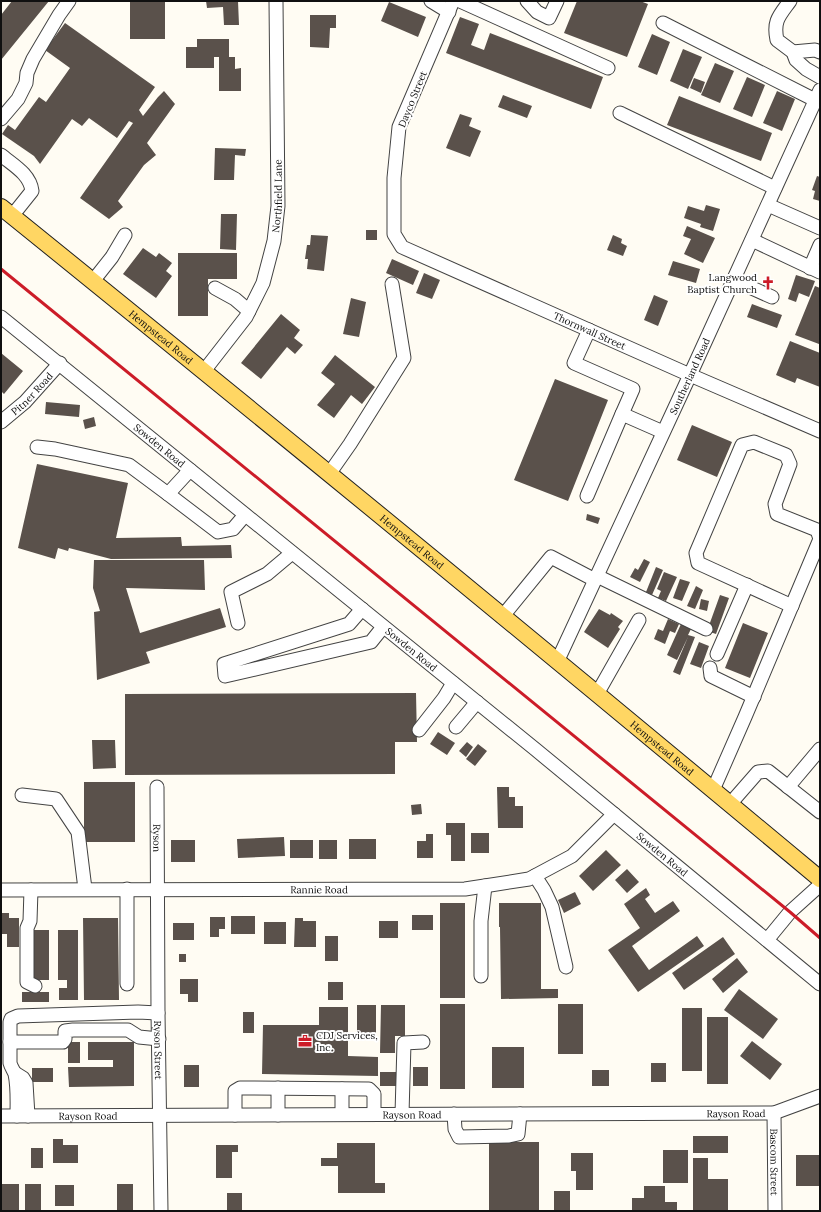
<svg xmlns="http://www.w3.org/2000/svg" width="821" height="1212" font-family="Lora,serif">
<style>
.building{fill:#5a514b}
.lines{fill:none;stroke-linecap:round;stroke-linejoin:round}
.minor-casing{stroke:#434343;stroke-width:15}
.major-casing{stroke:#212121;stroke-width:18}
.minor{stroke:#fff;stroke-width:13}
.major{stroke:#ffd663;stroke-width:16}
.rail{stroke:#cc1c28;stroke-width:3}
.labels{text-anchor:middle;stroke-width:4;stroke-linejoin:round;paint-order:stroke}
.street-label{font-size:10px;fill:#101010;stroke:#fff}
.poi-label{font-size:10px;fill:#101010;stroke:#fff;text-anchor:end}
</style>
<rect width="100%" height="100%" fill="#fffcf3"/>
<path class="building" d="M12,1H49L1,60V15Z
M130,1H165V39H130Z
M206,1H238L239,25H224L223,7L207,8Z
M577,1H640L648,4L627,57L564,33Z
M389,2L426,17L418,37L381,21Z
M310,15H336V28H330L329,48L310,47Z
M460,17L479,24L471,45L484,50L490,33L603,77L591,109L446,53Z
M65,23L155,87L139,110L143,116L158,97L164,91L175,104L147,143L156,155L144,165L118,201L123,207L109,219L80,198L133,123L129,121L117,138L89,118L82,126L72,119L40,164L34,156L2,134L8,125L15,130L39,97L46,102L70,68L45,50Z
M652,34L670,42L657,75L638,67Z
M197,39H229V57H235V69L241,68V91H219V57H214V68H186V47H197Z
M683,49L702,57L688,89L670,81Z
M715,63L734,71L720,103L701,95Z
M747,77L765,85L752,117L733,109Z
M694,78L705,82L701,93L690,88Z
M777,91L795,99L782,131L763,123Z
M503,95L532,106L527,118L498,107Z
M679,96L772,133L761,161L667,125Z
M460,114L472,118L469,126L481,131L470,157L446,148Z
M215,148L246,149L245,156L235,155L234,180H214Z
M817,176L820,177V201L813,199L815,191L812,190Z
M706,205L720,209L713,231L700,227L701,224L684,218L688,206L704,211Z
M221,214H237L236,250L220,249Z
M687,226L715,238L703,263L684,254L691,239L683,236Z
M366,230H377V240H366Z
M311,235L328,236L324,271L307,269L308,259H305L307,245H310Z
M613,235L622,239L621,243L627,246L623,256L607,250Z
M143,248L156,257L159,253L172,263L166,271L172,276L156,298L123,274Z
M178,253H237V279H208V316H178Z
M392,259L419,271L413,285L386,273Z
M673,261L700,269L696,283L668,275Z
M424,273L440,280L432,299L416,293Z
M796,275L815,281L809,297L799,293L796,302L788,299Z
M815,286L820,288V342L819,344L795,335Z
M654,295L668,301L658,326L644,320Z
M351,298L366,302L359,337L343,334Z
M752,304L782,315L777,328L747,317Z
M281,314L300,330L294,338L303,345L295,354L287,347L261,379L241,363Z
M790,341L820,353V387L797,378L795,383L776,375Z
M1,353L23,371L4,394L1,391Z
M335,355L375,387L362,404L351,395L334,418L317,405L335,384L321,373Z
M555,379L608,400L568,501L514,480Z
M46,402L80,405L79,417L45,414Z
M94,417L96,426L85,429L83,420Z
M692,425L732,442L717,477L677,460Z
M37,464L128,483L116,538L181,537L182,546L231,545L232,558L111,559L69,548L68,551L58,548L55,559L18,548Z
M587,514L600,518L598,524L586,520Z
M644,559L650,562L640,582L630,577L635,568L638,570Z
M94,560H204L205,590L126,588L140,633L220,608L226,627L146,652L150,663L97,680L94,612L100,611L93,588Z
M656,567L663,570L652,595L646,592Z
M664,572L677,577L666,601L658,598L661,591L657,589Z
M680,579L690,582L682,601L673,598Z
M696,586L703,590L695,609L687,606Z
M720,595L729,598L716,634L707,631Z
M701,599L709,601L707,611L699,609Z
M599,609L610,615L611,613L623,621L618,627L620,629L608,648L584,632Z
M668,619L679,624L675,633L670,631L665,644L654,639L658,629L663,631Z
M743,623L768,633L750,678L725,668Z
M681,624L691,629L688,635L695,637L680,675L673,672L688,637L677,660L667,655Z
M699,642L709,646L701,668L690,664Z
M416,693L417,742H395V774L125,775V694Z
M438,732L455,743L447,755L430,744Z
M92,740H115L116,768L93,769Z
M467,742L473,747L466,757L459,751Z
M478,744L487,751L475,766L466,759Z
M84,782H135V842H84Z
M497,787H509V797H515V806H523V828H498Z
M421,804L422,814L412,815L411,805Z
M446,823H465V861H451V835H446Z
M471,833H489V853H471Z
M426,834H433V858H417V841H426Z
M284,837L285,856L238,858L237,839Z
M349,839H376V859H349Z
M171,840H195V862H171Z
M290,840H313V858H290Z
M319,840H337V859H319Z
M606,850L621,865L593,891L579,876Z
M627,869L639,882L627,893L615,880Z
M646,888L650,895L645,899L655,913L673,901L680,911L632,946L649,970L697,936L704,946L638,992L608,950L640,928L624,904Z
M575,892L581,904L564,913L558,900Z
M440,903H465V998H440Z
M499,903H541V989H558V998L501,999L500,927H499Z
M1,913H9V918H19V947H7V934H1Z
M412,915H433V930H412Z
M231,916H255V934H231Z
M210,917H225V929H219V937H210Z
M83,918H118L119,1000H84Z
M295,918H303V921H316V947H294Z
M379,921H398V938H379Z
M264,922H286V944H264Z
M173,923H194V940H173Z
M29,930H49V980H29Z
M58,930H78V1000H59V988H67V980H58Z
M325,936H338V961H325Z
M723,937L735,954L684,990L672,973Z
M179,954H186V962H179Z
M737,958L748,972L723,993L712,979Z
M180,979H198V1002H188V994H180Z
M328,982H343V1000H328Z
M739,989L778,1019L763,1039L724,1010Z
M22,992H49V1002H22Z
M440,1004H465V1089H440Z
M558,1004H583V1054H558Z
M357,1005H376V1037H357Z
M381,1005H405V1036H395V1053H380Z
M319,1007H348V1056L378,1057V1076L262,1074L263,1025H319Z
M682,1008H702V1071H682Z
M243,1012H254V1033H243Z
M707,1017H728V1084H707Z
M752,1041L782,1064L770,1080L740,1056Z
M68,1042H80V1063H68Z
M88,1042H134V1086L69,1087L68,1067H113V1060H88Z
M492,1047H524V1088H492Z
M651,1063H666V1082H651Z
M184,1065H199V1087H184Z
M413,1067H428V1086H413Z
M32,1068H53V1082H32Z
M592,1070H609V1086H592Z
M380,1072H397V1086H380Z
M693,1136H728V1153H693Z
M53,1139H63V1145H78V1163H53Z
M489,1142H539V1211H489Z
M337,1143H375V1183H385V1193H338V1166H321V1158H337Z
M216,1145H238V1152H232V1178H216Z
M31,1148H43V1168H31Z
M663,1150H688V1183H663Z
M571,1153H593V1190H576V1171H571Z
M796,1155H820V1186H796Z
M693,1158H708V1179H728V1211H693Z
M1,1184H19V1211H1Z
M25,1184H41V1211H25Z
M117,1184H133V1211H117Z
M55,1185H74V1206H55Z
M644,1186H665V1202H677V1211H632V1198H644Z
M554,1191H570V1211H554Z
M227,1193H242V1211H227Z"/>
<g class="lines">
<g class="minor-casing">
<g id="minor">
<path d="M431,1L449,12"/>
<path id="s1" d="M453,1L399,127L394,178V234L402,247L690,375L820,431"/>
<path d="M460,1L608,68"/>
<path d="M527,1L537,12L549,18L557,1"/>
<path d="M790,1C779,16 773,21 777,40L793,52L796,60L806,69L820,77"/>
<path d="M663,23L815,100L820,101"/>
<path d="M793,52L815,50L820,52"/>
<path d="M620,113L775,188"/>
<path d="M1,119L18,99L26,83L27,73L33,59L59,15L69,1"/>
<path d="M1,155C13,165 30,174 32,191L12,216"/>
<path d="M768,205L820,228"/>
<path d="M752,240L820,272"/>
<path d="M810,268L820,245"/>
<path d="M734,280L772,297"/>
<path d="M93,281L112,257L125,235"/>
<path d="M215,288L235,299L249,311"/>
<path id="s2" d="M1,317L535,749L820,984"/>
<path d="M589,330L574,363L633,389L622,414"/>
<path id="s3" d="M204,371L246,317L263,283L274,241L278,206L276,1"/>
<path id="s4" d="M1,422L25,402L60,363"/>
<path d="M37,447L55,449L129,465L168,494L190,470"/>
<path d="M329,474L350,444L404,358L392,284"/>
<path d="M168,494L218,532L233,529L245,515"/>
<path d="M587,496L622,414L663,432"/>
<path d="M597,576L706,629"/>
<path d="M792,606L698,563L696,553L742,445L754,442L786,455L790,464L775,504L777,514L817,530L820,539"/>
<path d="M362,609L349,624L224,664L225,676L371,642L383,627"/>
<path d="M502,617L551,557L595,580"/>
<path d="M238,623L231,592L267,574L292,553"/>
<path d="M717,654L747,585"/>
<path id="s5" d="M557,662L690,375L820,90"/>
<path d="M710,668L711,676L754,697"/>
<path d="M597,694L639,620"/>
<path d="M456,727L477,702"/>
<path d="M419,730L444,698L453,683"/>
<path id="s6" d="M157,787L158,1013L161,1211"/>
<path d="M788,787L820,749"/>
<path d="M713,790L745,717L820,539"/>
<path d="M22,795L56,799L78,832L85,889"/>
<path d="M730,804L758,772L768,771L820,812"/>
<path d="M535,876L544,890L552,907L566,967"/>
<path id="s7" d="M1,890L465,889L529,879L572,856L614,814"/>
<path d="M31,890L30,921L27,928V982L35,986"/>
<path d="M767,940L790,912L820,885"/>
<path d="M481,976V921L485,886"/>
<path d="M127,984V889"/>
<path d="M10,1042H63L65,1039V1031L73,1030H128L139,1037L159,1039"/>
<path d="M15,1073L23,1078L26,1083L28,1116"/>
<path d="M278,1088V1115"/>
<path d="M342,1089V1114"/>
<path id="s8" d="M774,1113L775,1211"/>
<path d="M402,1114L404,1043L423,1042"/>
<path d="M454,1114L455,1129L459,1137L509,1136L518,1134L520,1114"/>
<path d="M235,1115V1091L240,1088L369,1089L374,1094V1114"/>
<path id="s9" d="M1,1116L774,1113L820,1096"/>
<path d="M17,1116C17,1102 18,1088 15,1074C14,1071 11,1067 10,1063V1022L11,1019L18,1016L138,1012L158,1013"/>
</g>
</g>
<g class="major-casing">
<g id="major">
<path id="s10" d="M1,207C276,429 549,653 820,879"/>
</g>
</g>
<use href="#minor" class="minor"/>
<use href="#major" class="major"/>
<path class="rail" d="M1,269L790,912L820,938"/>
</g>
<defs>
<g id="church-bare" transform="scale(1.08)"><path d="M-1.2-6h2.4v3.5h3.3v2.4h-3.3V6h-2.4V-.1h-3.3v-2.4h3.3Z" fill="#cc1c28" stroke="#fff" stroke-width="2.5" paint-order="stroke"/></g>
<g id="office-bare" transform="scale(1.08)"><path d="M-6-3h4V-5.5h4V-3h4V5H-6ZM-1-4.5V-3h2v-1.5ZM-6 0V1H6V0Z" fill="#cc1c28" stroke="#fff" stroke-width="2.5" paint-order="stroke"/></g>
</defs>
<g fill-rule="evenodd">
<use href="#church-bare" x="768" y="283"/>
<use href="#office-bare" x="305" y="1041"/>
</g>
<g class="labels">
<g class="street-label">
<text transform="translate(412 99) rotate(-68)" y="4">Dayco Street</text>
<text dy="4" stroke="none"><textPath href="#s3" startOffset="195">Northfield Lane</textPath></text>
<text dy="4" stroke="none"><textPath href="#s1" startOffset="465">Thornwall Street</textPath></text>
<text dy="4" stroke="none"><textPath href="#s10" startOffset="206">Hempstead Road</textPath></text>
<text dy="4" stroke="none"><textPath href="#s5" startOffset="315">Southerland Road</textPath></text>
<text dy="4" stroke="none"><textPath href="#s4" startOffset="42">Pitner Road</textPath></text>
<text dy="4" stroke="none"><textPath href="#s2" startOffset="204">Sowden Road</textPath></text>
<text dy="4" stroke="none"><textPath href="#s10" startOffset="530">Hempstead Road</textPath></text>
<text dy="4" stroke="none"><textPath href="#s2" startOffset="528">Sowden Road</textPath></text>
<text dy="4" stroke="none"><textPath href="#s10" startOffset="854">Hempstead Road</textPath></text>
<text dy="4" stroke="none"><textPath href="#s6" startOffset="51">Ryson</textPath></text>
<text dy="4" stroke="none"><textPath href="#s2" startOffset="852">Sowden Road</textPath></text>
<text dy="4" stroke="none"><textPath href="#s7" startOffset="318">Rannie Road</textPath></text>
<text dy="4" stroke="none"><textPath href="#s6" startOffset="263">Ryson Street</textPath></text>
<text dy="4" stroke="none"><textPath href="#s9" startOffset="735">Rayson Road</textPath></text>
<text dy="4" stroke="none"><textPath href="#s9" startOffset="411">Rayson Road</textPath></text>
<text dy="4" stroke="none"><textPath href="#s9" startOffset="87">Rayson Road</textPath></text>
<text dy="4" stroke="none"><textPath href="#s8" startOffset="49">Bascom Street</textPath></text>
</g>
<g class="poi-label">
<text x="757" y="281">Langwood<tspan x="757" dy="12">Baptist Church</tspan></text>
<text x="316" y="1039" text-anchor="start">CDJ Services,<tspan x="316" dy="12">Inc.</tspan></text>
</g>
</g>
<rect width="821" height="1212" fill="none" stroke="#101010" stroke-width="4"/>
</svg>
